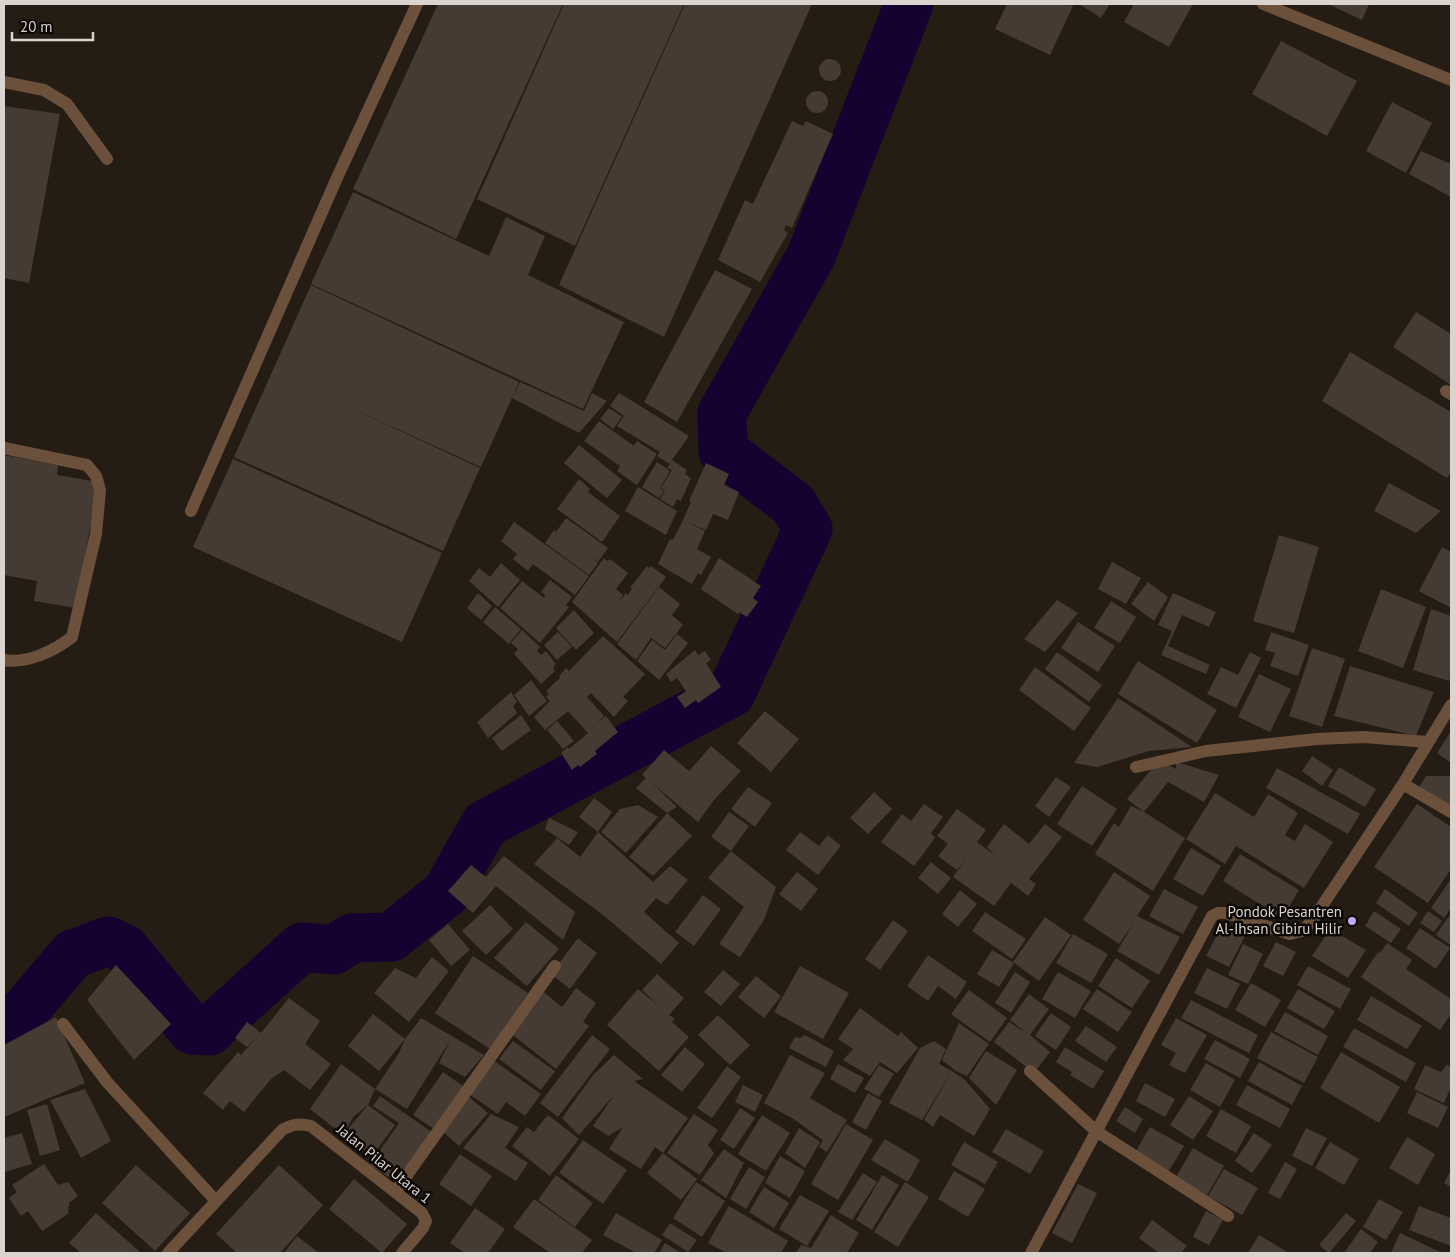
<svg xmlns="http://www.w3.org/2000/svg" width="1455" height="1257" font-family="'PT Sans',sans-serif">
<style>
.lines{fill:none;stroke-linecap:round;stroke-linejoin:round}
.river{stroke:#150230;stroke-width:49}
.building{fill:#453b32}
.lane{stroke:#6b513b;stroke-width:12}
.street{stroke:#6b513b;stroke-width:12}
.poi-dot{fill:#bda9f5;stroke:#0b0705;stroke-width:2}
.labels{text-anchor:middle;stroke-width:5;stroke-linejoin:round;paint-order:stroke}
.poi-label{font-size:15px;fill:#dad3ce;stroke:#0b0705;text-anchor:end}
.street-label{font-size:15px;fill:#dad3ce;stroke:#0b0705}
</style>
<rect width="100%" height="100%" fill="#251c14"/>
<g class="lines">
<path class="river" d="M4,1031L8,1030L73,954L108,941L125,949L192,1030L209,1031L302,947L334,950L352,938L391,937L446,893L485,824L731,693L808,529L793,504L723,451L722,413L811,256L909,4"/>
</g>
<path class="building" d="M438,4H563L456,239L353,189Z
M564,4H684L575,246L477,199Z
M685,4H812L664,337L559,285Z
M1007,4H1067L1073,6L1050,55L995,29Z
M1079,4H1110L1101,18Z
M1134,4H1193L1169,47L1124,22Z
M1328,4H1369L1362,20Z
M1281,41L1357,81L1327,136L1252,94Z
M819 70a11 11 0 1 1 22 0a11 11 0 1 1-22 0Z
M806 102a11 11 0 1 1 22 0a11 11 0 1 1-22 0Z
M1392,102L1432,123L1406,173L1366,151Z
M4,106L60,114L29,283L4,278Z
M792,121L803,126L806,121L833,134L792,228L786,225L784,230L788,233L760,282L718,260L745,200L753,204Z
M1421,151L1451,164V197L1409,174Z
M353,192L489,256L506,217L545,236L528,275L624,322L583,409L311,284Z
M715,270L752,289L677,422L644,402Z
M311,285L519,382L481,467L344,405L480,468L443,551L234,457Z
M1416,312L1451,334V385L1393,347Z
M1350,352L1451,412V472L1447,478L1322,401Z
M520,382L584,411L592,393L607,401L579,433L512,398Z
M619,393L689,436L672,460L687,470L685,474L691,478L681,501L677,499L673,507L660,499L665,490L661,488L672,470L667,468L670,464L657,456L660,452L617,426L624,416L610,406Z
M609,408L622,417L613,429L600,419Z
M599,421L634,446L637,441L657,454L637,485L617,471L620,466L584,441Z
M579,445L622,480L607,498L564,463Z
M4,455L58,465L57,475L98,482L76,608L34,601L37,581L4,575Z
M233,459L442,553L402,642L193,547Z
M657,462L670,471L660,488L664,491L659,498L642,487Z
M706,463L729,474L724,485L739,492L728,520L713,514L706,530L689,523L705,531L697,549L711,557L701,575L698,573L692,584L658,564L670,539L673,540L683,520L691,502L689,501Z
M579,479L590,489L588,492L620,516L602,542L557,509Z
M1389,483L1441,511L1416,533L1374,511Z
M638,487L677,511L666,535L625,511Z
M566,518L608,548L598,562L590,557L598,563L589,575L545,543L554,530L556,532Z
M514,522L589,576L575,595L533,564L528,571L513,559L517,554L501,541Z
M1279,535L1319,547L1294,633L1253,621Z
M1442,547L1451,552V608L1419,591Z
M604,558L607,561L610,559L628,573L616,589L623,595L618,603L626,593L628,595L632,589L630,588L647,566L649,568L651,566L666,577L617,642L572,602Z
M719,558L761,586L753,598L758,602L747,617L739,612L738,614L701,589Z
M1112,562L1141,578L1126,604L1098,589Z
M501,563L520,580L498,607L469,581L479,568L490,577Z
M550,580L572,597L566,605L569,607L540,643L500,608L522,581L544,598L545,595L541,592Z
M1148,582L1168,597L1154,621L1131,604Z
M659,587L680,604L672,615L683,625L665,648L651,638L636,660L617,644Z
M1381,589L1426,607L1403,668L1358,651Z
M478,593L492,606L481,620L467,608Z
M1173,593L1216,612L1209,627L1182,615L1168,646L1210,665L1206,674L1161,655L1172,631L1158,625Z
M1057,600L1078,613L1045,652L1024,639Z
M1111,601L1136,617L1120,643L1094,628Z
M495,607L521,629L509,644L483,622Z
M1431,609L1451,616V676L1449,681L1413,670Z
M574,610L594,633L576,650L556,628Z
M1078,622L1115,646L1098,672L1061,648Z
M522,630L540,647L537,651L541,655L546,651L556,664L553,668L555,671L541,684L514,654L518,649L511,643Z
M558,632L572,647L557,660L544,645Z
M1271,632L1309,645L1298,676L1270,666L1275,653L1265,650Z
M677,634L688,643L659,680L637,661L652,640L665,650Z
M603,636L645,674L623,697L628,701L614,717L591,693L587,697L604,716L597,723L606,716L618,732L595,751L597,754L580,767L578,765L572,770L561,753L568,747L569,749L588,733L568,711L545,730L534,717L550,701L546,697L549,694L546,691L560,678L559,676L566,668L569,671Z
M1312,648L1345,659L1322,727L1289,716Z
M695,650L698,655L705,651L711,660L706,663L721,687L698,703L696,700L685,708L677,697L686,691L677,678L671,682L666,674Z
M1057,652L1102,685L1089,702L1045,669Z
M1250,652L1261,658L1236,708L1207,694L1221,667L1238,675Z
M1138,661L1217,710L1197,743L1118,694Z
M1350,666L1434,692L1416,736L1334,716Z
M1035,667L1091,708L1074,731L1019,690Z
M1259,674L1291,689L1270,732L1238,717Z
M531,680L547,701L529,716L514,695Z
M511,692L517,702L513,706L517,713L488,738L477,722Z
M1118,698L1192,747L1149,751L1097,767L1074,763Z
M765,711L799,739L771,772L737,743Z
M521,715L531,730L502,751L492,738Z
M557,721L574,741L563,749L547,730Z
M1451,731V763L1437,753Z
M711,746L741,771L714,800L698,822L651,782L677,807L667,813L692,836L653,876L629,857L667,813L636,788L646,778L642,775L664,750L689,771Z
M1312,756L1333,770L1322,786L1302,771Z
M1161,761L1176,769V762L1219,775L1204,802L1168,782L1144,812L1185,838L1153,891L1095,854L1114,823L1119,827L1131,806L1144,812L1127,799L1149,772Z
M1339,767L1376,789L1365,807L1328,786Z
M1277,768L1360,814L1348,834L1266,788Z
M1426,776H1451V807L1419,787Z
M1056,777L1071,787L1049,817L1035,806Z
M1082,786L1117,809L1092,846L1057,824Z
M748,787L772,803L755,827L731,809Z
M874,792L892,809L868,834L850,818Z
M1215,793L1254,817L1268,794L1298,813L1285,835L1295,841L1305,824L1333,842L1304,888L1236,846L1225,864L1186,839Z
M594,798L612,812L598,832L579,817Z
M924,804L943,817L931,833L935,838L914,866L881,842L902,814L911,821Z
M1417,804L1451,827V869L1428,903L1374,867Z
M638,805L658,817L626,853L601,832L620,809Z
M957,809L986,830L977,842L995,855L987,847L1004,824L1029,844L1045,824L1062,837L1029,879L1036,884L1028,896L1011,883L994,906L953,877L966,859L957,870L938,856L948,844L937,836Z
M729,812L749,826L731,851L711,837Z
M549,818L578,832L569,845L545,829Z
M598,832L653,882L670,866L688,880L667,905L656,898L644,912L679,943L661,964L603,915L534,864L557,838L580,857Z
M800,832L819,846L828,835L841,846L818,875L786,850Z
M1191,848L1221,866L1203,896L1173,879Z
M731,851L776,887L764,920L740,957L719,944L744,907L708,878Z
M1240,854L1299,890L1282,918L1223,881Z
M504,856L575,912L563,940L496,886L473,913L448,891L471,865L486,877Z
M931,862L951,878L938,894L918,878Z
M797,872L818,889L801,911L779,894Z
M1114,872L1150,896L1137,916L1180,937L1159,975L1117,951L1134,923L1119,944L1083,920Z
M1451,879V908L1444,918L1431,908Z
M1164,889L1198,907L1183,934L1149,916Z
M1385,889L1418,913L1409,926L1376,903Z
M960,890L977,904L958,927L942,914Z
M703,895L721,909L694,946L675,932Z
M490,905L513,929L486,955L462,931Z
M1374,911L1401,929L1391,943L1365,926Z
M1428,911L1442,921L1434,932L1420,923Z
M985,912L1026,939L1012,959L972,931Z
M1449,916L1451,917V945L1436,935Z
M1045,917L1071,935L1039,981L1013,962Z
M893,920L908,931L880,970L865,959Z
M526,922L559,949L527,986L494,958Z
M448,924L470,950L451,966L429,940Z
M1222,925L1245,936L1229,967L1206,956Z
M1420,928L1450,948L1436,969L1406,948Z
M1330,929L1366,950L1348,978L1312,956Z
M1073,934L1108,954L1091,983L1056,963Z
M578,938L597,953L570,989L551,974Z
M1276,942L1296,952L1283,976L1263,966Z
M1387,943L1412,960L1406,969L1451,999V1014L1440,1030L1361,977L1378,952L1380,953Z
M1243,944L1263,954L1248,984L1228,975Z
M992,950L1014,963L999,987L977,974Z
M928,955L967,982L956,999L938,986L928,1001L907,986Z
M473,956L528,993L490,1049L435,1013Z
M432,957L449,971L409,1022L374,993L395,968L416,978Z
M1116,958L1150,981L1132,1008L1098,986Z
M116,965L171,1024L134,1060L87,1000Z
M800,966L849,993L823,1039L774,1012Z
M1308,966L1351,989L1340,1009L1297,985Z
M1207,968L1240,984L1227,1009L1194,993Z
M723,970L740,984L721,1006L704,992Z
M1015,972L1030,982L1011,1013L995,1003Z
M1058,972L1091,991L1075,1018L1042,999Z
M657,974L684,998L669,1015L675,1019L672,1022L689,1037L659,1071L607,1025L638,989L659,1006L642,990Z
M756,976L781,996L764,1018L738,997Z
M1251,983L1281,1000L1265,1027L1235,1010Z
M576,988L596,1003L583,1022L589,1026L556,1069L509,1032L540,989L562,1007Z
M1097,989L1132,1012L1118,1032L1083,1009Z
M1298,989L1335,1011L1324,1029L1287,1008Z
M969,990L1007,1018L990,1042L951,1014Z
M1029,994L1049,1009L1030,1035L1050,1052L1034,1073L994,1042L1009,1022L1028,1034L1010,1020Z
M1371,996L1422,1026L1407,1049L1357,1020Z
M289,998L320,1021L305,1044L331,1064L310,1090L284,1070L271,1079L244,1112L230,1101L223,1110L203,1093L238,1052L241,1055L259,1035L247,1047L235,1038L247,1022L261,1033Z
M1191,1000L1258,1035L1249,1053L1181,1018Z
M860,1008L898,1036L901,1032L918,1048L897,1073L880,1062L870,1076L843,1060L853,1049L838,1039Z
M1285,1012L1328,1036L1318,1055L1274,1031Z
M1051,1013L1071,1027L1056,1050L1035,1036Z
M373,1014L405,1039L421,1018L484,1055L465,1077L439,1063L451,1039L407,1109L375,1089L368,1105L395,1125L372,1156L343,1135L368,1105L354,1116L343,1135L310,1109L341,1064L375,1089L399,1053L405,1039L379,1071L348,1046Z
M718,1015L750,1045L730,1065L698,1035Z
M56,1017L85,1083L4,1117V1045Z
M1176,1018L1207,1035L1185,1073L1169,1065L1176,1053L1161,1045Z
M959,1023L989,1044L967,1076L956,1071L942,1060Z
M1086,1026L1117,1047L1106,1062L1075,1041Z
M1354,1028L1416,1063L1406,1082L1343,1047Z
M1271,1032L1318,1057L1304,1083L1257,1058Z
M592,1035L610,1049L558,1117L540,1103Z
M805,1035L834,1051L826,1067L789,1048L795,1037L800,1038Z
M1215,1040L1250,1059L1240,1078L1204,1059Z
M513,1041L555,1071L541,1090L499,1059Z
M934,1041L946,1049L939,1064L952,1071L922,1120L889,1103L920,1048Z
M685,1047L705,1064L682,1092L661,1075Z
M1065,1047L1104,1071L1093,1089L1070,1075L1072,1072L1056,1062Z
M986,1051L1017,1070L996,1105L969,1078Z
M1341,1052L1400,1087L1379,1123L1320,1088Z
M614,1055L643,1079L634,1081L688,1118L663,1153L655,1147L641,1169L609,1149L623,1127L608,1136L593,1126L614,1095L579,1135L562,1118L593,1075Z
M790,1055L825,1073L810,1098L847,1120L827,1152L819,1147L823,1140L792,1118L764,1103Z
M493,1060L541,1094L525,1116L506,1102L498,1114L469,1094Z
M1259,1062L1302,1086L1292,1105L1248,1081Z
M1206,1063L1235,1080L1220,1107L1190,1090Z
M838,1064L864,1078L855,1093L830,1079Z
M879,1065L894,1074L879,1097L864,1089Z
M1425,1065L1441,1072L1447,1065L1451,1067V1087L1444,1103L1414,1089Z
M727,1066L741,1077L712,1118L697,1108Z
M952,1071L965,1080L990,1109L974,1136L940,1115L933,1127L924,1120Z
M443,1072L463,1086L434,1129L413,1115Z
M1145,1083L1175,1099L1165,1117L1136,1101Z
M743,1085L763,1095L755,1112L735,1102Z
M1247,1085L1290,1109L1280,1128L1236,1105Z
M85,1089L111,1141L81,1158L50,1100Z
M1417,1092L1448,1107L1438,1128L1407,1113Z
M868,1093L882,1101L866,1130L852,1122Z
M380,1096L433,1133L398,1183L370,1165L399,1123L373,1106Z
M1189,1096L1213,1111L1193,1140L1170,1125Z
M469,1097L488,1113L459,1146L441,1130Z
M47,1104L60,1150L40,1156L27,1110Z
M1125,1107L1143,1119L1135,1133L1116,1121Z
M740,1108L755,1118L734,1149L720,1140Z
M1221,1109L1251,1126L1236,1153L1206,1136Z
M491,1114L519,1127L505,1148L528,1163L516,1181L463,1148Z
M694,1114L718,1130L708,1145L714,1153L700,1175L667,1153Z
M548,1115L579,1139L550,1176L512,1146L527,1127L534,1132Z
M762,1115L790,1133L766,1171L738,1154Z
M846,1124L873,1140L838,1200L811,1184Z
M1150,1127L1184,1146L1168,1172L1134,1154Z
M799,1128L820,1142L805,1168L785,1153Z
M1306,1128L1327,1138L1312,1166L1292,1156Z
M1006,1129L1044,1151L1030,1174L992,1152Z
M22,1133L32,1164L4,1172V1138Z
M1254,1133L1272,1145L1252,1173L1235,1161Z
M1407,1137L1435,1154L1418,1185L1389,1168Z
M885,1139L920,1160L908,1182L871,1160Z
M583,1140L627,1170L603,1204L559,1173Z
M964,1142L998,1162L985,1184L951,1165Z
M1330,1142L1359,1159L1344,1185L1315,1168Z
M1193,1148L1224,1166L1207,1195L1176,1177Z
M724,1149L744,1163L726,1198L701,1180Z
M663,1153L697,1179L681,1200L647,1173Z
M460,1154L492,1176L471,1206L439,1184Z
M780,1156L805,1171L790,1198L765,1183Z
M1285,1162L1297,1169L1280,1199L1268,1193Z
M44,1164L58,1185L68,1182L78,1196L69,1203L68,1214L42,1231L28,1211L21,1216L9,1198L17,1192L12,1185Z
M136,1165L190,1213L155,1251L102,1203Z
M279,1165L323,1205L280,1253H237L216,1234Z
M749,1167L765,1177L746,1209L730,1199Z
M1224,1169L1258,1188L1242,1215L1208,1196Z
M1451,1170V1187L1444,1183Z
M954,1171L985,1189L968,1217L938,1199Z
M863,1173L877,1182L852,1220L838,1212Z
M556,1175L593,1203L575,1227L538,1200Z
M882,1175L899,1185L872,1230L856,1220Z
M354,1179L407,1224L382,1253L329,1209Z
M696,1182L725,1201L702,1237L673,1218Z
M905,1182L929,1197L898,1247L874,1232Z
M1078,1184L1097,1193L1072,1243L1052,1233Z
M764,1187L789,1203L774,1228L749,1212Z
M800,1195L829,1211L807,1246L779,1229Z
M534,1199L592,1240L582,1253H550L513,1227Z
M1379,1199L1403,1212L1386,1240L1363,1227Z
M729,1206L788,1241L781,1253H727L708,1243Z
M1419,1206L1451,1218V1246L1409,1230Z
M475,1208L505,1229L488,1253H465L450,1243Z
M1206,1211L1223,1220L1209,1245L1193,1237Z
M96,1213L141,1253H81L69,1243Z
M616,1213L662,1240L654,1253H636L603,1235Z
M1346,1213L1356,1221L1329,1253L1319,1245Z
M831,1215L859,1233L847,1253H796L801,1245L811,1248Z
M1152,1220L1187,1246L1181,1253H1159L1139,1238Z
M670,1223L697,1240L688,1252L662,1235Z
M1361,1229L1378,1242L1370,1253H1344Z
M1400,1233L1442,1253H1391Z
M1259,1235L1289,1253H1248Z
M297,1236L319,1253H284Z
M665,1243L681,1253H659Z"/>
<g class="lines">
<path class="lane" d="M4,82L44,90L67,104L107,159
M1446,391L1451,394
M4,448L87,465L96,476L100,490L96,534L72,637C54,651 27,664 4,660
M191,511L336,180L417,4"/>
<path class="street" d="M1263,4L1451,80
M1136,767L1206,751L1317,739L1364,737L1428,742
M1403,784L1451,812
M63,1024L107,1082L216,1201
M1030,1071L1096,1131L1228,1216
M395,1192L555,966
M168,1253L282,1130C293,1124 299,1123 311,1126L422,1213L426,1221L423,1228L402,1253
M1031,1253L1212,916L1218,913H1226L1290,934L1302,931L1312,921L1403,784L1451,705"/>
</g>
<circle class="poi-dot" cx="1352" cy="921" r="5"/>
<g class="labels">
<g class="poi-label">
<text x="1342" y="917">Pondok Pesantren<tspan x="1342" dy="17">Al-Ihsan Cibiru Hilir</tspan></text>
</g>
<g class="street-label">
<text transform="translate(384 1164) rotate(39)" y="5">Jalan Pilar Utara 1</text>
</g>
</g>
<rect width="1455" height="1257" fill="none" stroke="#dad3ce" stroke-width="10"/>
<path d="M12 32v8h81v-8" fill="none" stroke="#dad3ce" stroke-width="2.5"/>
<text x="20" y="32" font-size="15" fill="#dad3ce" stroke="#0b0705" stroke-width="4" paint-order="stroke">20 m</text>
</svg>
